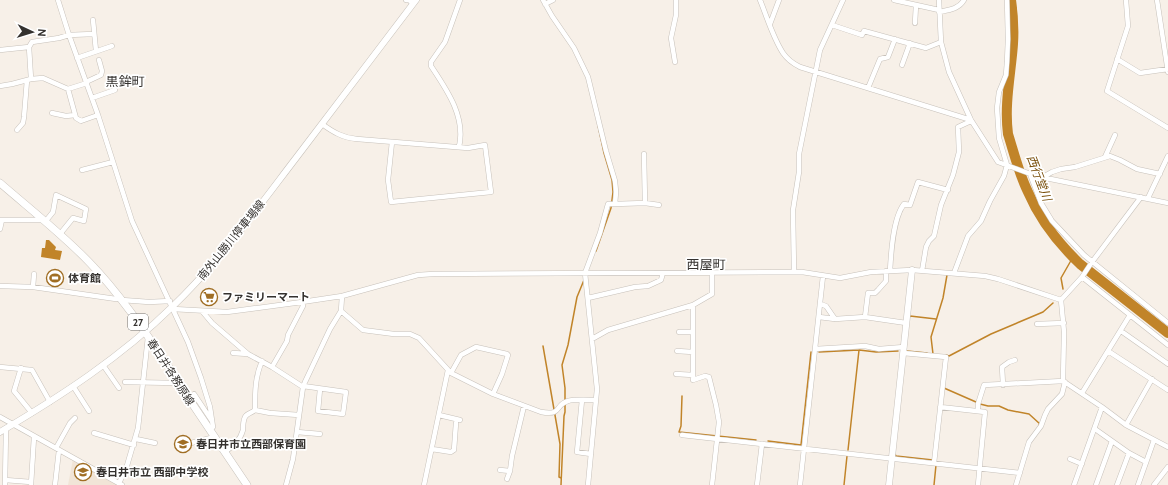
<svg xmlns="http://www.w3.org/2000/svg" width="1168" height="485" font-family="Cabin,'Noto Sans JP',sans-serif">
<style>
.built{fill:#f1e5d7}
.water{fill:#c18429}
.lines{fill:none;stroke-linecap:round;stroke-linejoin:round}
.stream{stroke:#c18429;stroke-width:1.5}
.river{stroke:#c18429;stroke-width:10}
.street-casing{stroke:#c7c1ba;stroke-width:5.5}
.secondary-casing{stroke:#c7c1ba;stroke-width:7}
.primary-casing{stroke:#c7c1ba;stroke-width:8}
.street{stroke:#fff;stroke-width:4.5}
.secondary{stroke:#fff;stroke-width:6}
.primary{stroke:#fff;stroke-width:7}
.labels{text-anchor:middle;stroke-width:3.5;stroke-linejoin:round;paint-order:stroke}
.shield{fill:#fff;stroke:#716f6d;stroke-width:1}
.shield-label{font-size:10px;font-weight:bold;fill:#34312e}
.street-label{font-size:11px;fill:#34312e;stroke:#fff}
.poi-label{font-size:11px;font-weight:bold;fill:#34312e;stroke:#fff;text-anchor:start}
.water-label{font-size:12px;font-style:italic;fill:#784e0a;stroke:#fff}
.quarter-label{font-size:13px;fill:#34312e;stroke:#fff}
</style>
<rect width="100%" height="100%" fill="#f7f0e8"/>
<path class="built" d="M73,459L119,485H68Z"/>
<path class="water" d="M46,240H49L56,247L55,250L62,251L60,260L41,257L42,248H45Z"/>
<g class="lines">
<path class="stream" d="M596,251L611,208L613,192L612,180L604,153L598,125
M1063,289L1061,278L1073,257
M909,318L910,316L936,319
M543,346L560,444L559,477L561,478
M907,351L927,353
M819,352L859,350L876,352L898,351
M933,354L931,337L943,298L947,275
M946,355L949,356L991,334L1043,312L1053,303
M944,388L976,402
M682,396L681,426L679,432L756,440
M980,404L988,406H999L1008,410L1029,414L1040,424L1039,425
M768,441L801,445L811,352
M848,450L859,350
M895,454L896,456L933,460
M561,485L564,416L565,412V388L562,365L568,345L577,297L584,280
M844,485L847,456
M934,485L936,465"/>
<path class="river" d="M1011,0C1013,14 1014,29 1013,44C1011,73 1004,104 1008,134C1014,153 1019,174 1028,192C1040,220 1058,243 1080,264L1168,333"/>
<g class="street-casing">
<path id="street" d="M58,0L69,35L98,115L132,221L188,342L201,378L210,407L213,427L209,430
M406,0H409L413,4
M543,0L552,16L574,48L588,77L606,151L615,181L616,192L615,204H608L600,233L585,273L597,389L588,485
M760,0C767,17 773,38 783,53C787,59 794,64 800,67L971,120
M894,0L939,10
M939,0L941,42L949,72L971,120L998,162L1036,176L1168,203
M1126,0L1128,26L1107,91L1168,128
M1157,0L1168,72
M545,4L553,0
M939,12C949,10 959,9 964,0
M93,20L96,51
M915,23L916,5
M770,24L779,0
M832,25L862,35L864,31L926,48L941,42
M29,47L31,79
M0,50L29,47L32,42L59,38L69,35L93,34
M77,58L112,46
M1117,59L1140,73L1168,69
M675,62L671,38L676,15V0
M902,65L910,43
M86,82L101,75L102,71L99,60
M0,86L12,84L31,79L43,78L68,89L87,83
M868,88L880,59L888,57L895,39
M68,89L76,118L81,121L98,115
M92,98L115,90
M52,113L66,116L75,115
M322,124C333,132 343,138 357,139L468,148L485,145L491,192L391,202L388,180L392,142
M17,130L23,123L24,117L27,80
M459,147C466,117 447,90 431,66V62L445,42L460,0
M644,154L645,203
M1105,157L1115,135
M82,170L113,162
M1030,174L1041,203L1052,221L1084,255L1168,323
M1043,177L1052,172L1061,169L1075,167L1110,156L1120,160L1137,169L1160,174
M1148,198L1168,156
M615,204L645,203L659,205
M0,220H43
M45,222L53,212L56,195L86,209L84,221L73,218L60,234
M0,229L2,220
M890,271C891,253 893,218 904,204L910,205L918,182L948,190
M922,271L926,247L929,241L934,236L941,205L953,175L959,152L958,127L971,121
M794,272L793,210L799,172V154L820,50L843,0
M954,273L968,236L981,221L990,201L1004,176L1007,165L999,138L997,108L999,92L1006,75L1007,62L1008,39L1007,0
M1082,277L1168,345
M0,286L33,287L116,299L121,298
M33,287L34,274
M588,298L635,287L648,286L661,280L663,273
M122,300L149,302L170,301
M1061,300L1064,332L1063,381L1102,407L1126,425L1168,447
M820,304L826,306L835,319
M693,305V380L705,376L709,377L716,405L719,422L712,485
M173,309L227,312L302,302L342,296L418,275L433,274L802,272L840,278L871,272L912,270L985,276L998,279L1061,300L1082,277L1092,262L1141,197
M202,311L212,323L248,354
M341,311L363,330L394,334H410L419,338L451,373L493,394L541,412C563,416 554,405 568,401C574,399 589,400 596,400
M819,317L835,319L865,317L906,323
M865,317L868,293H875L878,290L886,281V271
M1037,324L1064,323
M1121,331L1168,364
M679,332H693
M592,339L608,330L693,305L712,294V272
M815,349L865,346L879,349L904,347
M677,351L693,352
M1108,351L1168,390
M233,353L248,354L272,367L303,387
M903,353L946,357L934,463
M103,365L119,388
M0,367L32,370L50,402
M272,367L287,341L288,335L303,306L302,302
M21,368L14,391L32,413
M451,373L461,355L476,347L507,354L508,355L502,374L493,394
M676,374L693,375
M125,382L175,383L179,382
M1003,385L1002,367L1009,362L1015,360
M73,386L89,411
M303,386L346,392L343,414L318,411L320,389
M1082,393L1130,315
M194,394L212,421
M582,400L577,452L591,454
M940,407L985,412L978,485
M255,410C255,392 255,377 262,361
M978,411V404L984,385L1063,381
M439,415L460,420
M0,417L122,485
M1126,425L1152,379
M1095,429L1129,453L1146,462
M297,432L320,434
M94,433L134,445
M682,435L1020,473
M136,439L155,443
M191,443L215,437
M56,448L70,423L75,418
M432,449L451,452L454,450L456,423
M225,452C233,446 240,441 243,430C243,426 243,421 245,417C247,413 252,413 255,410L270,413L299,415
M1070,459L1082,464
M500,470L510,471
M507,479L510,471L512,456L524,406
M5,480L31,482
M119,483L126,469L138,428L148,337
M5,485L6,429
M31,485L34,437
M55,485L59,450
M286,485L293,459L303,387L305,382L330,329L341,311L342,296
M424,485L448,370
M757,485L762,444
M800,485L823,276
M1016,485L1029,442L1041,426L1045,415L1048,409L1062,394L1065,382
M1074,485L1102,407
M1096,485L1112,441
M1117,485L1129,453
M1138,485L1154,440
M1154,485L1168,467"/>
</g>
<g class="secondary-casing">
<path id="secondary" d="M0,432C61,396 121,357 172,307C219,262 257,209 296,158C336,105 376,53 416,0
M889,485L912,270"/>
</g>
<g class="primary-casing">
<path id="primary" d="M0,183C30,209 62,234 89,262C124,298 151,341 179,382L183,390L247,485"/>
</g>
<use href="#street" class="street"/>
<use href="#secondary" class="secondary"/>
<use href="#primary" class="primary"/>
</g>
<defs>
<g id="stadium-ring" transform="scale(0.9)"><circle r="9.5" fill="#fff" stroke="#a06e24" stroke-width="1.5"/><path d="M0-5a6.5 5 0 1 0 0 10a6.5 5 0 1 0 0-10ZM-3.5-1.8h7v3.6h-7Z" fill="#a06e24"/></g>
<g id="supermarket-ring" transform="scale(0.9)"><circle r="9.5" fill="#fff" stroke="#a06e24" stroke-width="1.5"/><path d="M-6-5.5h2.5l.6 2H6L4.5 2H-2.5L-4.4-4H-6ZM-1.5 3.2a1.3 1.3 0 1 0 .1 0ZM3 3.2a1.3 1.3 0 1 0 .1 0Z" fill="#a06e24"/></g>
<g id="school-ring" transform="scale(0.9)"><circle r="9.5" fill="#fff" stroke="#a06e24" stroke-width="1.5"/><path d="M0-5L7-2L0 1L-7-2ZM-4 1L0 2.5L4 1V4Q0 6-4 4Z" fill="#a06e24"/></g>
</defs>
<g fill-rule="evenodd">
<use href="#stadium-ring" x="55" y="278"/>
<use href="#supermarket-ring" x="209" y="297"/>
<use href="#school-ring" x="183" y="444"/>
<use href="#school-ring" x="83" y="472"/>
</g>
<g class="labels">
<rect class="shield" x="128" y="314" width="20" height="16" rx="3"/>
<g class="shield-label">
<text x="138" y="326">27</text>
</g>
<g class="street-label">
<text transform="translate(231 240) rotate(-51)" y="4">南外山勝川停車場線</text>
<text transform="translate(171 372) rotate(57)" y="4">春日井各務原線</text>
</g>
<g class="poi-label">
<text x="68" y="282">体育館</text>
<text x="222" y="301">ファミリーマート</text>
<text x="196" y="448">春日井市立西部保育園</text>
<text x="96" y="476">春日井市立 西部中学校</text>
</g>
<g class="water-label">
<text transform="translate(1039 178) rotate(69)" y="4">西行堂川</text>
</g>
<g class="quarter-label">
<text x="125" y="86">黒鉾町</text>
<text x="706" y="269">西屋町</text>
</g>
</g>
<g transform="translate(32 32) rotate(94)" stroke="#ffffff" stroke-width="3" paint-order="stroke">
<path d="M0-3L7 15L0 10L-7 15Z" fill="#34312e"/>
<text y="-6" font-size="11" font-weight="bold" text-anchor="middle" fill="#34312e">N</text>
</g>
</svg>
